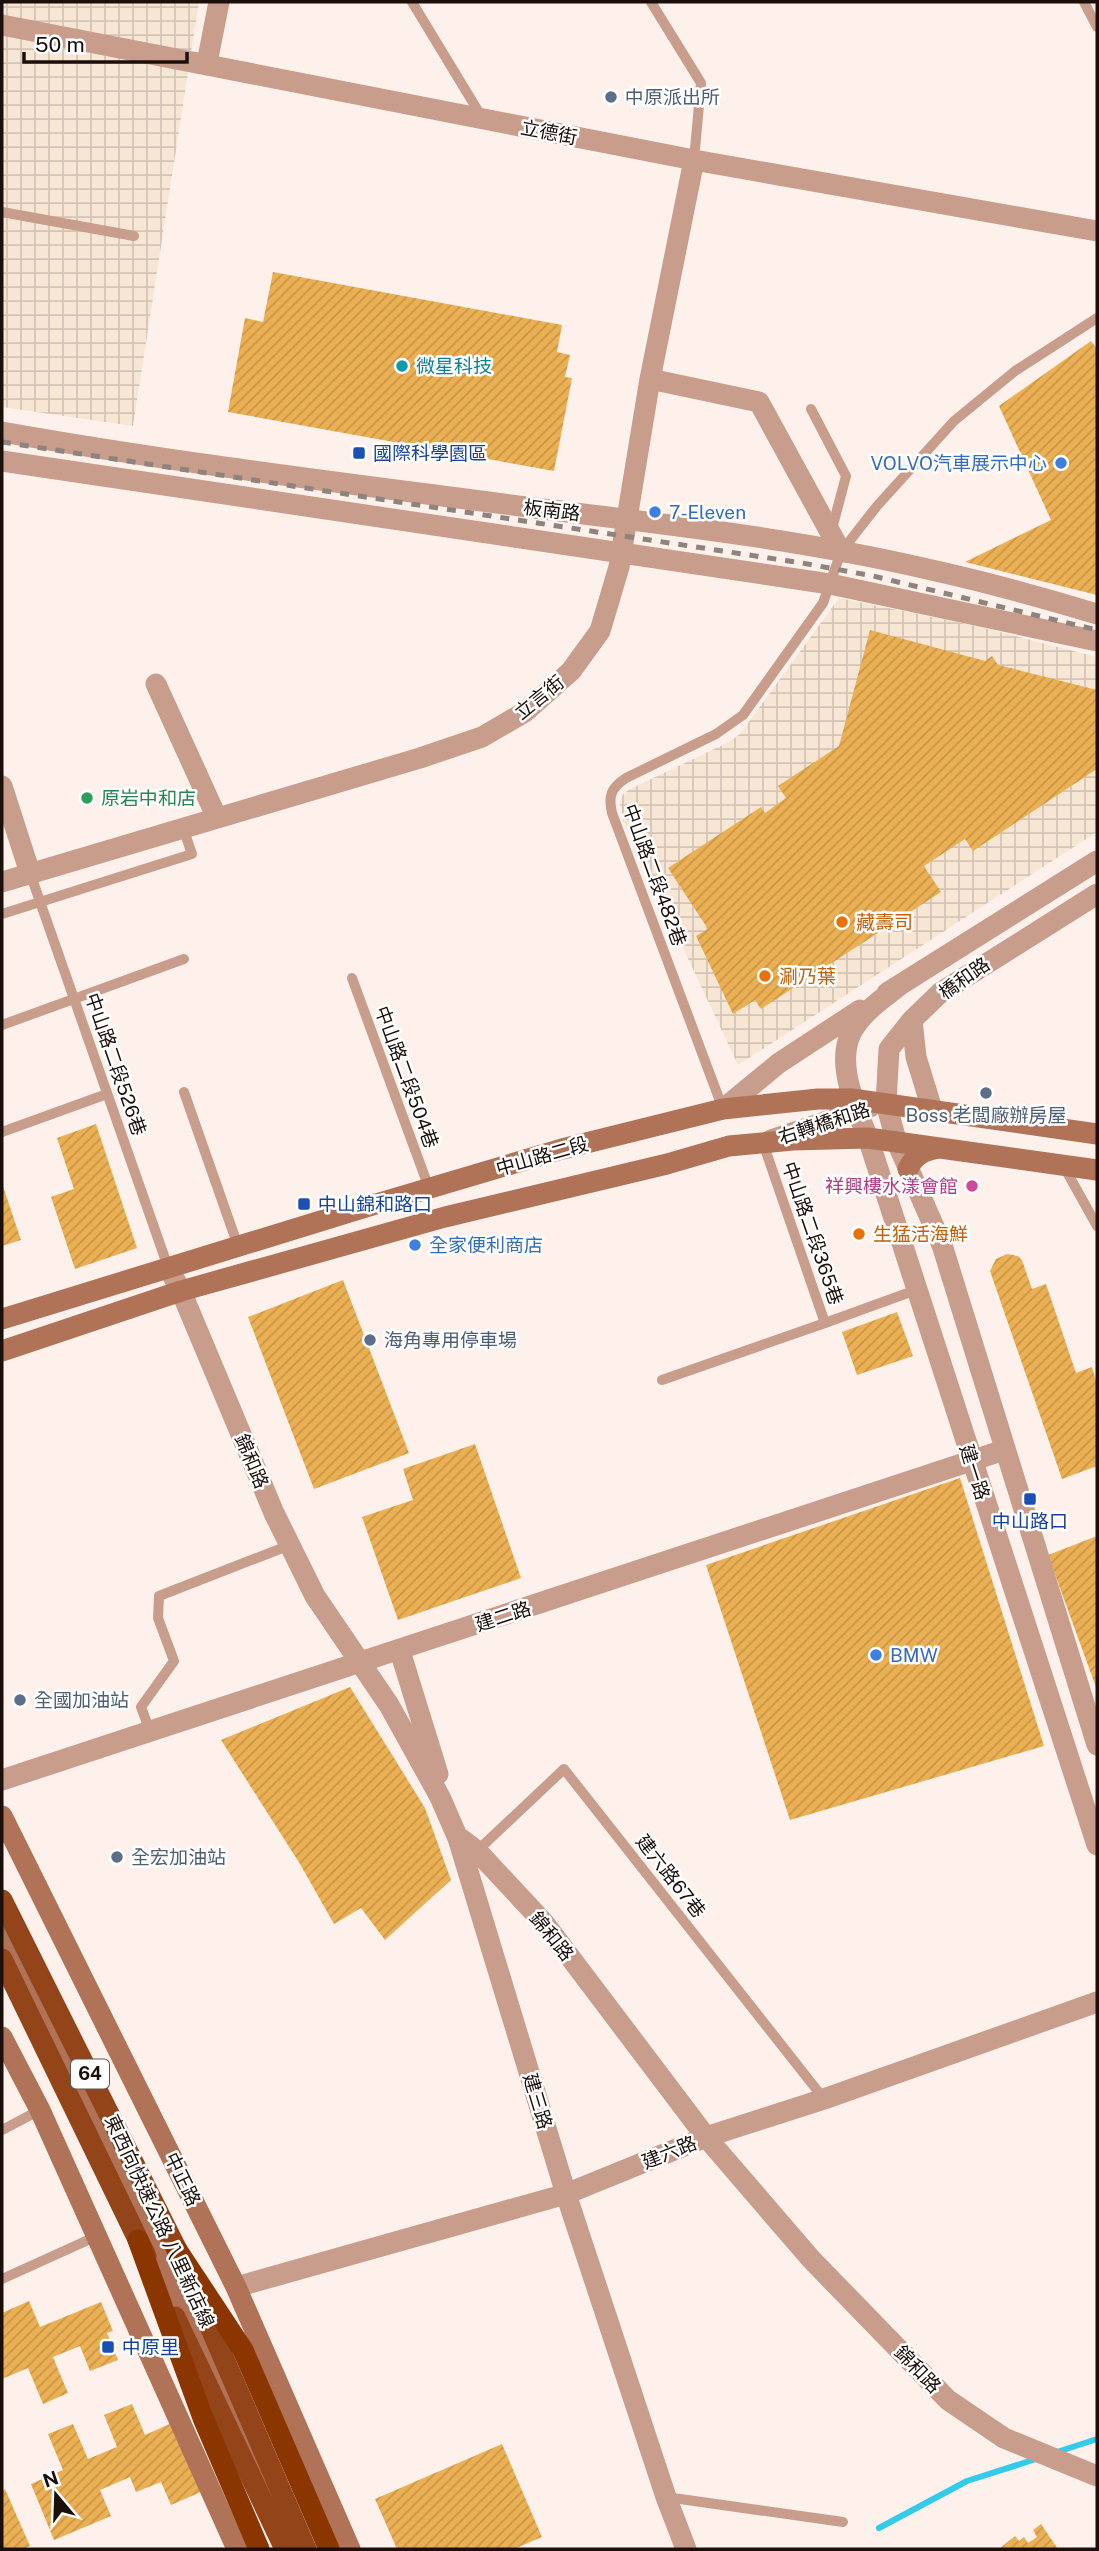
<svg xmlns="http://www.w3.org/2000/svg" width="1099" height="2551" font-family="'Public Sans','Noto Sans TC',sans-serif">
<style>
.industrial{fill:url(#industrial-grid)}
.lines{fill:none;stroke-linecap:round;stroke-linejoin:round}
.stream{stroke:#32cbeb;stroke-width:6}
.building{fill:url(#building-hatch)}
.service{stroke:#c89d8b;stroke-width:10}
.minor{stroke:#c89d8b;stroke-width:21}
.tertiary{stroke:#c89d8b;stroke-width:21}
.secondary{stroke:#b07358;stroke-width:21}
.trunk{stroke:#944419;stroke-width:21}
.motorway{stroke:#8b3601;stroke-width:21}
.rail{stroke:#8f837d;stroke-width:5;stroke-dasharray:9 9;stroke-linecap:butt}
.service-dot{fill:#5c6f8a;stroke:#fff;stroke-width:2.5}
.culture-dot{fill:#0f9aa8;stroke:#fff;stroke-width:2.5}
.transit-dot{fill:#1a4fb4;stroke:#fff;stroke-width:2.5}
.shop-dot{fill:#3f7fe0;stroke:#fff;stroke-width:2.5}
.leisure-dot{fill:#2e9e5b;stroke:#fff;stroke-width:2.5}
.food-dot{fill:#e8710a;stroke:#fff;stroke-width:2.5}
.hotel-dot{fill:#d1479c;stroke:#fff;stroke-width:2.5}
.labels{text-anchor:middle;stroke-width:5;stroke-linejoin:round;paint-order:stroke}
.shield{fill:#fff;stroke:#5f5754;stroke-width:2}
.shield-label{font-size:18px;font-weight:bold;fill:#1a0f0a}
.service-label{font-size:19px;fill:#4e5e75;stroke:#fff;text-anchor:start}
.street-label{font-size:19px;fill:#1a0f0a;stroke:#fff}
.culture-label{font-size:19px;fill:#0d838f;stroke:#fff;text-anchor:start}
.transit-label{font-size:19px;fill:#164399;stroke:#fff;text-anchor:start}
.shop-label{font-size:19px;fill:#366cbe;stroke:#fff;text-anchor:start}
.leisure-label{font-size:19px;fill:#27864d;stroke:#fff;text-anchor:start}
.food-label{font-size:19px;fill:#c56008;stroke:#fff;text-anchor:start}
.hotel-label{font-size:19px;fill:#b23c85;stroke:#fff;text-anchor:end}
</style>
<defs>
<pattern id="industrial-grid" width="8" height="8" patternUnits="userSpaceOnUse" patternTransform="scale(1.75)"><rect width="8" height="8" fill="#f8e6d5"/><path d="M0 4h8M4 0v8" fill="none" stroke="#d4c4b6"/></pattern>
<pattern id="building-hatch" width="6" height="6" patternUnits="userSpaceOnUse" patternTransform="scale(1.75)"><rect width="6" height="6" fill="#ebb054"/><path d="M-1 1l2-2M0 6l6-6M5 7l2-2" fill="none" stroke="#c99648"/></pattern>
</defs>
<rect width="100%" height="100%" fill="#fef1eb"/>
<path class="industrial" d="M2,2H199L133,426L2,407Z
M839,598L976,626L1097,657V832L738,1065L623,820L620,801L623,794L630,789L729,742L740,734Z"/>
<g class="lines">
<path class="stream" d="M1057,2452L1097,2439
M879,2528L967,2481L1036,2459"/>
</g>
<path class="building" d="M273,272L562,325L557,352L570,355L565,377L572,378L554,471L228,412L245,318L263,322Z
M1091,341L1097,349V595L965,562L1051,520L999,406Z
M870,630L985,661L992,656L998,665L1097,690V769L973,851L965,839L924,866L941,892L761,1009L755,1000L733,1014L696,936L708,929L668,868L761,807L765,813L786,798L778,786L839,746Z
M96,1124L137,1248L75,1269L51,1197L74,1189L57,1138Z
M2,1183L21,1240L2,1246Z
M1007,1254L1018,1256L1022,1260L1032,1289L1046,1284L1076,1373L1092,1367L1097,1384V1466L1062,1479L990,1271L996,1259Z
M343,1280L409,1453L314,1489L248,1317Z
M897,1312L913,1356L857,1375L842,1332Z
M475,1444L521,1578L398,1620L362,1517L413,1500L403,1469Z
M960,1478L1044,1746L790,1820L706,1565Z
M1097,1536V1690L1048,1555Z
M350,1687L425,1808L451,1880L385,1940L361,1908L334,1924L300,1864L221,1740Z
M29,2301L40,2327L101,2302L113,2331L107,2333L118,2360L90,2371L80,2346L53,2357L68,2393L43,2404L28,2368L2,2379V2313Z
M132,2404L145,2435L172,2423L201,2492L171,2505L161,2482L136,2492L130,2477L100,2490L111,2516L54,2540L31,2484L63,2470L48,2434L73,2424L88,2459L117,2447L104,2415Z
M502,2444L542,2537L514,2549H397L375,2499Z
M5,2489L30,2546L23,2549H2V2491Z
M1041,2524L1058,2549H999L1015,2536L1019,2541L1024,2537L1028,2543L1037,2537L1033,2530Z"/>
<g class="lines">
<path class="service" d="M412,2L483,119
M651,2L701,83L694,160
M1084,2L1097,27
M2,212L134,236
M811,409L846,476L832,529
M30,873L168,1267
M2,914L192,854L183,828
M352,978L429,1188
M2,1025L184,959
M184,1092L238,1246
M723,1109L612,813C608,796 611,788 626,778L716,734L743,715L823,603L841,552L877,506L954,421L1015,371L1097,318
M2,1132L107,1094
M763,1143L825,1323L916,1290
M1063,1165L1097,1226
M662,1380L825,1323
M150,1731L141,1707L174,1661L158,1618L159,1596L290,1545
M477,1851L564,1769L824,2099
M2,2130L40,2110
M2,2279L97,2236
M666,2497L843,2522"/>
<path class="minor" d="M2,25L694,160L1097,231
M207,63L219,2
M650,379L759,402L841,552
M2,432C176,463 352,484 527,507C663,524 802,539 936,571C990,583 1044,598 1097,614
M2,461L830,584L1097,641
M156,684L217,818
M2,786L30,873
M2,882L420,758L482,737L525,712L571,671L600,631L619,567L650,379L694,160
M168,1267L181,1291L274,1513L315,1596L389,1705L440,1797L457,1836L477,1851L545,1924L706,2137L811,2259L948,2400L1004,2438L1097,2476
M400,1651L438,1774
M2,1780L1004,1450
M457,1835L566,2194L666,2497L686,2549
M236,2287L566,2194L706,2137L824,2099L1097,2002"/>
<path class="tertiary" d="M1097,894L940,993L912,1020L889,1049L886,1103L896,1140L942,1245L1097,1745
M900,985C885,997 867,1009 856,1025C832,1057 855,1105 868,1138L1097,1845
M887,993L1097,861
M912,1020L916,1057L932,1109
M723,1109L779,1063L860,1010
M771,1140L870,1107"/>
<path class="secondary" d="M908,1169C914,1155 925,1150 939,1148
M2,1319L366,1207L562,1149L723,1109L818,1099H852L1097,1134
M2,1351L181,1291L445,1217L667,1164L729,1146L793,1140L868,1138L1097,1170
M2,1816L236,2287L350,2549
M2,1924C100,2119 191,2318 281,2517
M2,2037L40,2110L237,2549"/>
<path class="trunk" d="M2,1900L177,2250L306,2549
M2,1959L146,2256
M175,2317L285,2549"/>
<path class="motorway" d="M138,2240L203,2418L259,2549
M177,2250L243,2350L329,2549"/>
<path class="rail" d="M2,442L802,563L873,576L1097,630"/>
</g>
<g class="service-dot">
<circle cx="611" cy="97" r="7"/>
<circle cx="986" cy="1093" r="7"/>
<circle cx="370" cy="1340" r="7"/>
<circle cx="20" cy="1700" r="7"/>
<circle cx="117" cy="1857" r="7"/>
</g>
<circle class="culture-dot" cx="402" cy="366" r="7"/>
<g class="transit-dot">
<rect x="352" y="446" width="14" height="14" rx="3.5"/>
<rect x="297" y="1197" width="14" height="14" rx="3.5"/>
<rect x="1023" y="1492" width="14" height="14" rx="3.5"/>
<rect x="101" y="2340" width="14" height="14" rx="3.5"/>
</g>
<g class="shop-dot">
<circle cx="1061" cy="463" r="7"/>
<circle cx="655" cy="512" r="7"/>
<circle cx="415" cy="1245" r="7"/>
<circle cx="876" cy="1655" r="7"/>
</g>
<circle class="leisure-dot" cx="87" cy="798" r="7"/>
<g class="food-dot">
<circle cx="842" cy="922" r="7"/>
<circle cx="765" cy="976" r="7"/>
<circle cx="859" cy="1234" r="7"/>
</g>
<circle class="hotel-dot" cx="972" cy="1186" r="7"/>
<g class="labels">
<rect class="shield" x="71" y="2059.5" width="38" height="29" rx="5"/>
<g class="shield-label">
<text x="90" y="2080">64</text>
</g>
<g class="service-label">
<text x="625" y="104">中原派出所</text>
<text x="986" y="1122" text-anchor="middle">Boss 老闆廠辦房屋</text>
<text x="384" y="1347">海角專用停車場</text>
<text x="34" y="1707">全國加油站</text>
<text x="131" y="1864">全宏加油站</text>
</g>
<g class="street-label">
<text transform="translate(549 132) rotate(11)" y="7">立德街</text>
<text transform="translate(552 510) rotate(7)" y="7">板南路</text>
<text transform="translate(539 697) rotate(-39)" y="7">立言街</text>
<text transform="translate(655 875) rotate(70)" y="7">中山路二段482巷</text>
<text transform="translate(964 978) rotate(-35)" y="7">橋和路</text>
<text transform="translate(116 1064) rotate(71)" y="7">中山路二段526巷</text>
<text transform="translate(407 1077) rotate(70)" y="7">中山路二段504巷</text>
<text transform="translate(824 1123) rotate(-18)" y="7">右轉橋和路</text>
<text transform="translate(542 1156) rotate(-16)" y="7">中山路二段</text>
<text transform="translate(813 1233) rotate(71)" y="7">中山路二段365巷</text>
<text transform="translate(252 1461) rotate(67)" y="7">錦和路</text>
<text transform="translate(975 1472) rotate(72)" y="7">建一路</text>
<text transform="translate(503 1616) rotate(-18)" y="7">建二路</text>
<text transform="translate(671 1876) rotate(52)" y="7">建六路67巷</text>
<text transform="translate(552 1936) rotate(51)" y="7">錦和路</text>
<text transform="translate(538 2101) rotate(73)" y="7">建三路</text>
<text transform="translate(669 2152) rotate(-22)" y="7">建六路</text>
<text transform="translate(183 2179) rotate(64)" y="7">中正路</text>
<text transform="translate(160 2221) rotate(65)" y="7">東西向快速公路 八里新店線</text>
<text transform="translate(918 2369) rotate(46)" y="7">錦和路</text>
</g>
<g class="culture-label">
<text x="416" y="373">微星科技</text>
</g>
<g class="transit-label">
<text x="373" y="460">國際科學園區</text>
<text x="318" y="1211">中山錦和路口</text>
<text x="1030" y="1528" text-anchor="middle">中山路口</text>
<text x="122" y="2354">中原里</text>
</g>
<g class="shop-label">
<text x="1047" y="470" text-anchor="end">VOLVO汽車展示中心</text>
<text x="669" y="519">7-Eleven</text>
<text x="429" y="1252">全家便利商店</text>
<text x="890" y="1662">BMW</text>
</g>
<g class="leisure-label">
<text x="101" y="805">原岩中和店</text>
</g>
<g class="food-label">
<text x="856" y="929">藏壽司</text>
<text x="779" y="983">涮乃葉</text>
<text x="873" y="1241">生猛活海鮮</text>
</g>
<g class="hotel-label">
<text x="958" y="1193">祥興樓水漾會館</text>
</g>
</g>
<rect width="1099" height="2551" fill="none" stroke="#1a0f0a" stroke-width="7"/>
<g transform="translate(56 2495) rotate(341)" stroke="#ffffff" stroke-width="5" paint-order="stroke">
<path d="M0-5L12 26L0 18L-12 26Z" fill="#1a0f0a"/>
<text y="-10" font-size="19" font-weight="bold" text-anchor="middle" fill="#1a0f0a">N</text>
</g>
<path d="M24 52v10h163v-10" fill="none" stroke="#1a0f0a" stroke-width="3.5"/>
<text x="35" y="52" font-size="21" fill="#1a0f0a" stroke="#ffffff" stroke-width="5" paint-order="stroke">50 m</text>
</svg>
